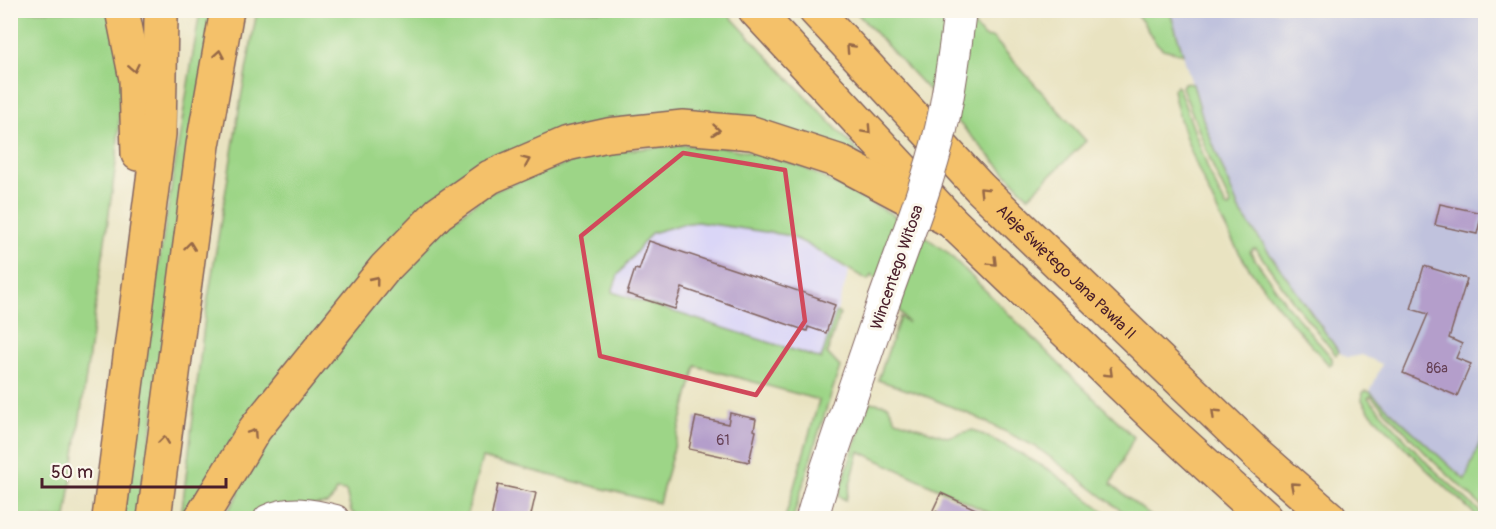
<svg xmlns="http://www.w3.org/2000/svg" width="1496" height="529" font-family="Pangolin,sans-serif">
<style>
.built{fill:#dad6f7}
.industrial{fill:#c0c2dd}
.green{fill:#9dd587;stroke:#747a59;stroke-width:1.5}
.building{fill:#b49ecb}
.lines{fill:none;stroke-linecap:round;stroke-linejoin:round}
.minor-casing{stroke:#826460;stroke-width:28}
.tertiary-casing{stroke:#826460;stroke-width:34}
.motorway-casing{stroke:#826460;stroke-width:36}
.minor{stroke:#fff;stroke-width:26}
.tertiary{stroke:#fff;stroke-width:32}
.motorway{stroke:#f4c16a;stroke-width:33}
.tertiary-bridge-casing{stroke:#826460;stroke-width:34;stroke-linecap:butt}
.tertiary-bridge{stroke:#fff;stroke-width:32}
.oneway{stroke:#966847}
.marked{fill:none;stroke:#d1495b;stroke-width:4.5;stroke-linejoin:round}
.labels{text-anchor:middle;stroke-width:6;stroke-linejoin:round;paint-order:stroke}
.number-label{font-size:14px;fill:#643f53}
.street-label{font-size:16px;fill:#4a1f2b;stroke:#fbf7ec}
</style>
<rect width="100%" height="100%" fill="#fbf7ec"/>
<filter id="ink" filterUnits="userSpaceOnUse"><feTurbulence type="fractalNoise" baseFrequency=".0167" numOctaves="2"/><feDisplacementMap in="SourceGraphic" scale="12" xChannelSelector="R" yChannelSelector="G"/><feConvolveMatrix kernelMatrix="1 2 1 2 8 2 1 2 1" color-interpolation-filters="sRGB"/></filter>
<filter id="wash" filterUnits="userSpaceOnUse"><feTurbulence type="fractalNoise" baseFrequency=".008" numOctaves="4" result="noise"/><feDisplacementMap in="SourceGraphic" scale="24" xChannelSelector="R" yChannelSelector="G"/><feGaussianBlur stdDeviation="1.35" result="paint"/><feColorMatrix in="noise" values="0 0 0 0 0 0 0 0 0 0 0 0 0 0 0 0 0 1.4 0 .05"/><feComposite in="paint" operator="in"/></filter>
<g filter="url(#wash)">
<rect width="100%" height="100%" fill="#e9e3c1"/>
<path class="built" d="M698,222L786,235L799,239L849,271L822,359L612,292L618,275L651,233L683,224Z"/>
<path class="industrial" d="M1167,11H1485L1486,429L1466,480L1370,392L1382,364L1362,355L1347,358L1339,352L1239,210L1203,119L1171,16Z"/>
<path class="green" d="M10,11H112L122,76L117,156L66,518H11Z
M200,11H212L139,518H122L142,367Z
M257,11H725L867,161L819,140L528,144L248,416L184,518H181L205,317L241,98Z
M855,11H962L984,37L993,38L1086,141L1028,197Z
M1134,11H1167L1171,15L1183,54L1163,49L1154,41L1144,24Z
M1184,83L1193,84L1203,119L1239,210L1339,352L1336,355L1295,304L1256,249H1253L1250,252L1289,308L1332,358V363L1329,365C1299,332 1270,299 1245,262C1228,236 1216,208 1203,180C1190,151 1178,120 1173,89L1176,86L1179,89L1210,174L1226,207L1229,208L1231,205L1215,172L1182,87Z
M680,145L723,147L763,155L801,166L890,213L947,252L1074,379L1134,437L1111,484L1153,518H1131L1062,466L1036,447L976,417L928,397L878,380L900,317L908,323L872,274L868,280C840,266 815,245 786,235L697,222L683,224L651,233L618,275L612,292L821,359L836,312L840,314L827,353L840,367L816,441L793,518H785L819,400L696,366L659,503L482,458L466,518H358L351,511L346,491L336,490L333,498L327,504L265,509L252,518H223L239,494L230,487L371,307L438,232L487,194L541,172L606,152Z
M1366,391L1370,392L1465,480L1485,429V509L1433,461L1371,396L1368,398L1429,465L1485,516V518H1479L1426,469L1369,411L1362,400L1363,392Z
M869,402L888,405L896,420L947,437L973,430L1007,446L1051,471L1113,518H1000L859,451L846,500L838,496Z"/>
<g id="blocks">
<path class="building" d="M1440,204L1482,213L1477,234L1435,225Z
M649,241L819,298L818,299L835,305L826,333L808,327L807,331L682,288L675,309L627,294L635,269L639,270Z
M1424,266L1467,279L1449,338L1462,344L1456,358L1471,364L1457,396L1403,373L1428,314L1411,309Z
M730,413L756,419L754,430L756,431L749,462L689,449L696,417L728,424Z
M498,485L536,493L530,519H491Z
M941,493L997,519H952L933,510Z"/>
</g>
</g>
<g filter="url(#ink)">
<use href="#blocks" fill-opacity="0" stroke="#826460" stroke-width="1.5"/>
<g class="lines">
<g class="minor-casing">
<path id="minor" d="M267,518C290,507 313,512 336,518"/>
</g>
<g class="tertiary-casing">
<path id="tertiary" d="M812,518L824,477L884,301"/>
</g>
<g class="motorway-casing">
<g id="motorway">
<path d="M122,10L136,79L138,154"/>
<path d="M755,10L951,221L1162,424L1265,518"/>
<path id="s1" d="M815,10L980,188L1257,454L1330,518"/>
<path d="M109,518L159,134L161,17L160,10"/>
<path d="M154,518L203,145L227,10"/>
<path d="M201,518L255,429L385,268L439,213L490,177L567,144L608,135L683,127L752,133L838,161L951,221"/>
</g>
</g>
<use href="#minor" class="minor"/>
<use href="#tertiary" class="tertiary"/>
<use href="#motorway" class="motorway"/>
<g class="tertiary-bridge-casing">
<path id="tertiary-bridge" d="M884,301C904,244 927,188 941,129C950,90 955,50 960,10"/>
</g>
<use href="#tertiary-bridge" class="tertiary-bridge"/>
</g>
<defs><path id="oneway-chevron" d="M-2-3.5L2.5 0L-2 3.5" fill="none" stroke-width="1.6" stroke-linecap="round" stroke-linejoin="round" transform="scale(1.5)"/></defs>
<g class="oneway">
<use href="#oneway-chevron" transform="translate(850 48) rotate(-133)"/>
<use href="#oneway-chevron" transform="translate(219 54) rotate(-80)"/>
<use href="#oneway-chevron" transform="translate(134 68) rotate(78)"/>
<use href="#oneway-chevron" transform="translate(716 130) rotate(5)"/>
<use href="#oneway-chevron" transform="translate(867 130) rotate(47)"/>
<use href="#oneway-chevron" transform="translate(526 161) rotate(-23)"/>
<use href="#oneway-chevron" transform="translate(983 191) rotate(-135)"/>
<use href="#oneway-chevron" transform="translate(190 246) rotate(-83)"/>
<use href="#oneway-chevron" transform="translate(993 262) rotate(45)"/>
<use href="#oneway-chevron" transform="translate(375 280) rotate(-51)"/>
<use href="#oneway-chevron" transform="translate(1109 373) rotate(44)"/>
<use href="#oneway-chevron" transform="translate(1215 413) rotate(-136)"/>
<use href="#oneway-chevron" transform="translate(253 433) rotate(-56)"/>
<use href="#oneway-chevron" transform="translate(164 440) rotate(-83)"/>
<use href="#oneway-chevron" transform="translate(1294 486) rotate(-139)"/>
</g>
</g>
<path class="marked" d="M683,153L785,170L805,321L756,395L600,356L581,236Z"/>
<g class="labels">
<g class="number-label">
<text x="1437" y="373">86a</text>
<text x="723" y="445">61</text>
</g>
<g class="street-label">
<text transform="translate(896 267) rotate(-71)" y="6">Wincentego Witosa</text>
<text dy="6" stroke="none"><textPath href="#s1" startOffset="363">Aleje świętego Jana Pawła II</textPath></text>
</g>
</g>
<rect width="1496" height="529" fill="none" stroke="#fbf7ec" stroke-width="36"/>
<path d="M42 478v9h184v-9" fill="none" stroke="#4a1f2b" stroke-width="3"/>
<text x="51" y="478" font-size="18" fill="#4a1f2b" stroke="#fbf7ec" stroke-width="4.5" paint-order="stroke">50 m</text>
</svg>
